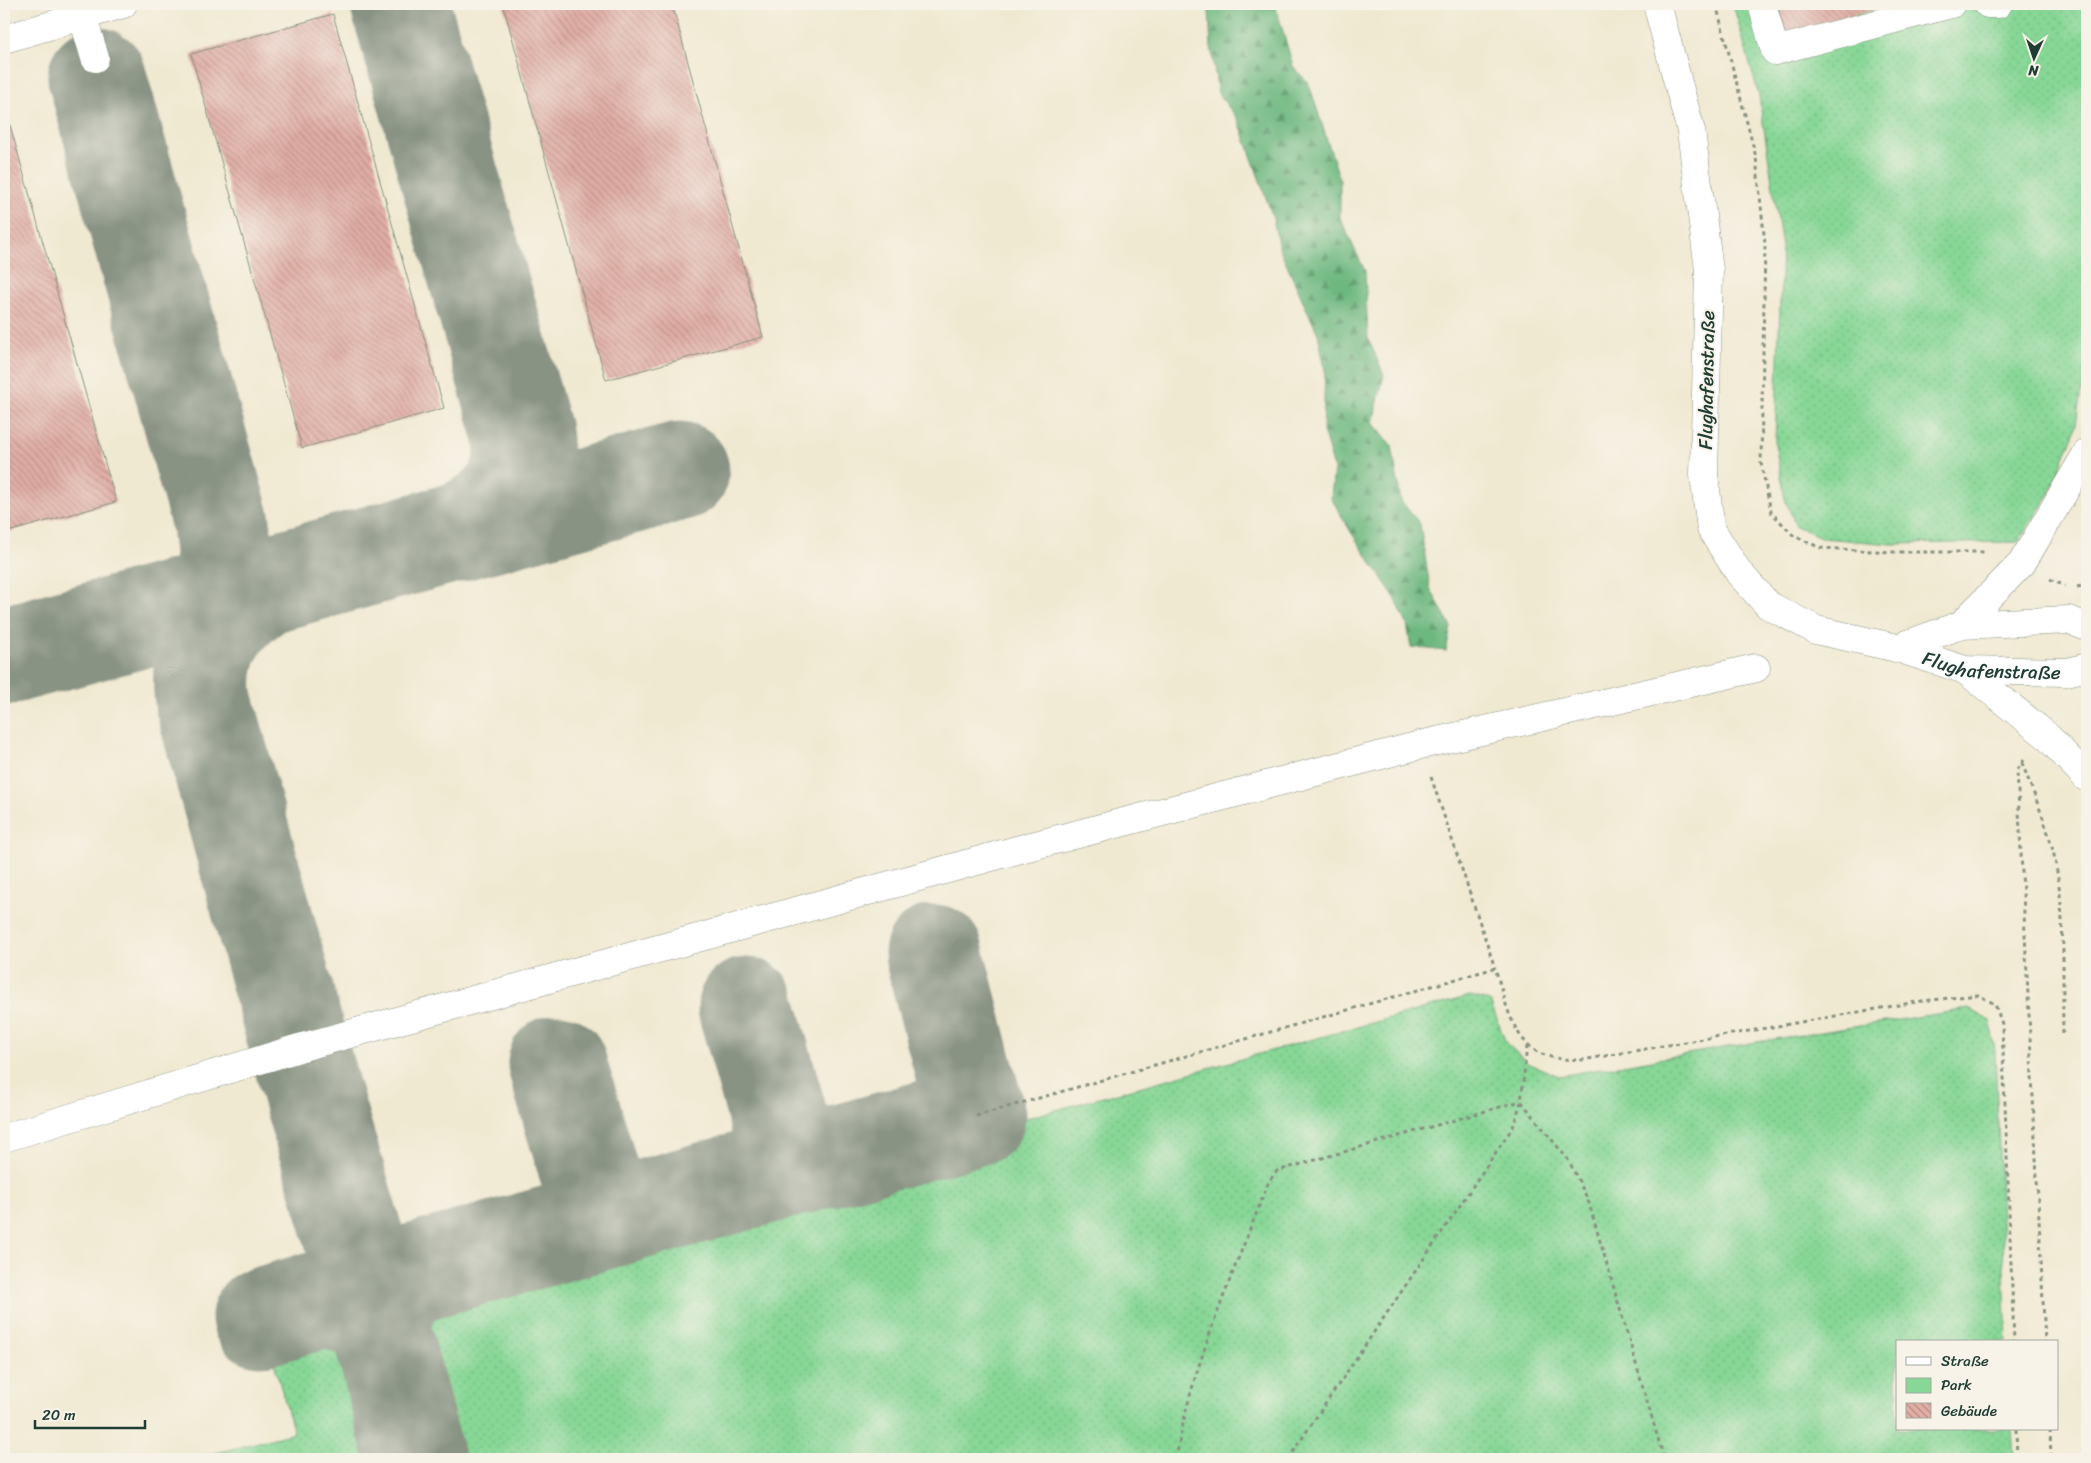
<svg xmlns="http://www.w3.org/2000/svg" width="2091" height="1463" font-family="Sriracha,sans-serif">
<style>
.green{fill:url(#green-dots);stroke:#538a65}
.forest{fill:url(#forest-firs);stroke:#467a5a}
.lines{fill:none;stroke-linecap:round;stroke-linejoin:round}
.taxiway{stroke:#889383;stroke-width:99}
.building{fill:url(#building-back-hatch)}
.minor-casing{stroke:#889383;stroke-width:29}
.major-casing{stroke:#889383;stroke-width:29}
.path{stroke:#889383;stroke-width:3;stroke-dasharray:4 4;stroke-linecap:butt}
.minor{stroke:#fff;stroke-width:28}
.major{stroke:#fff;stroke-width:28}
.labels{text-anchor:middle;stroke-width:4;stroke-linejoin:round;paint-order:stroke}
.street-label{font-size:19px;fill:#1f3d34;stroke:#f7f3e8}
</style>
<defs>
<pattern id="green-dots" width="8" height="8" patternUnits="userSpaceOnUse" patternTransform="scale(1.25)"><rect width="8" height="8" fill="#87d796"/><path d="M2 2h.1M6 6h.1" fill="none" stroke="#74b982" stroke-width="1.8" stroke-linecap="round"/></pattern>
<pattern id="forest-firs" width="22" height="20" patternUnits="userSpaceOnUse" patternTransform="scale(1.25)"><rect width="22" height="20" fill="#6db87f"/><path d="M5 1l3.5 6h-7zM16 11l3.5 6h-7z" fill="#599769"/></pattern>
<pattern id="building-back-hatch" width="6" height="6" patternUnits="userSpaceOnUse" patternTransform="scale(1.25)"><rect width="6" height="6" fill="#e1ada5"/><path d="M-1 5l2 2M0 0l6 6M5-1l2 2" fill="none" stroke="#b68e87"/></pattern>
</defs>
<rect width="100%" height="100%" fill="#f7f3e8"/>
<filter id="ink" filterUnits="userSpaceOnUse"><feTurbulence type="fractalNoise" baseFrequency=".02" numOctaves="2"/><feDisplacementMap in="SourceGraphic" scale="10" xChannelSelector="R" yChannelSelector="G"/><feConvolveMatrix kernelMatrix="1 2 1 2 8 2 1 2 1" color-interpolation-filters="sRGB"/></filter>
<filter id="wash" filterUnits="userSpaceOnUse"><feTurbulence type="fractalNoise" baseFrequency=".0096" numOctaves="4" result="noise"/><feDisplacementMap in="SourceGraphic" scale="20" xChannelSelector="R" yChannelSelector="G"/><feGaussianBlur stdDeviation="1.12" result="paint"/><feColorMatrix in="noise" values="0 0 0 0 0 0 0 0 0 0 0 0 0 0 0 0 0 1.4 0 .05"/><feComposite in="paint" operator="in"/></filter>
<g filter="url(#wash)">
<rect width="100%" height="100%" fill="#f0e9d2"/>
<path class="green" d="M1733,4H2087V353L2075,431L2049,495L2018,542L1892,544L1823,538L1796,526L1785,499L1775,444L1782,247L1759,96Z
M1470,996L1490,1001L1506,1043L1528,1063L1559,1076L1775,1039L1969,1009L1990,1021L1995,1051L2007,1342H1897V1429H2011L2013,1459H455L412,1304L420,1291L434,1281Z
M305,1321H323L334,1331L370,1459H192L294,1433L265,1332Z"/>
<path class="forest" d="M1202,4H1275L1293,66L1309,84L1340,180V218L1365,271L1368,338L1384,375L1373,423L1392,446L1401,501L1420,524L1430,588L1451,627L1446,651L1411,647L1407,624L1395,598L1351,532L1331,498L1334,468L1323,431L1325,370L1318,334L1279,248L1273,218L1239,121L1218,93L1211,47L1209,12Z"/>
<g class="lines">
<path class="taxiway" d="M400,4L522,432C529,477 510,507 469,527
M97,77L221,523L225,562L223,573L202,658
M269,582C223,610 196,645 204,701L313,1098L381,1329L415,1459
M4,656L680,471
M747,1007L792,1167
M557,1064L603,1220
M261,1317L325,1298L360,1309L381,1329
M381,1329C386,1301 388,1292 411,1274L976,1116L934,954"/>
</g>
<g id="blocks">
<path class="building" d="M503,4H672L763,337L606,380Z
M1777,4H1897L1785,35Z
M333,14L444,408L302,448L191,54Z
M4,104L116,502L4,533Z"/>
</g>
</g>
<g filter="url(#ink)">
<use href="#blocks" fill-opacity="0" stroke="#889383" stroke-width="1"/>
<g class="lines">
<g class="minor-casing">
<g id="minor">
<path d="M79,4L95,58"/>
<path id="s1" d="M1657,4L1691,131L1709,270L1704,475L1711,529L1739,573L1768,605L1816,630L1897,648L1965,670L2067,672L2087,667"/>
<path d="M1762,4L1775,51L1951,4"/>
<path d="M1988,4H1998"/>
<path d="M4,39L123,4"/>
<path d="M1961,625L2022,563L2087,453"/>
<path d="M1897,648L1961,625L2069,620L2087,627"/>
<path d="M4,1138L299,1048L1024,848L1420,745L1756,668"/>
</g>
</g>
<g class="major-casing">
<path id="major" d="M1965,670L2046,735L2087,778"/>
</g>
<path class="path" d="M1716,4L1756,157L1765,244L1761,463L1771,512L1794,536L1821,548L1891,552H1985
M2050,579L2065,586
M2077,587L2087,585
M2024,760L2017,770L2045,1342
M2022,763C2035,798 2052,835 2057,872C2066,926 2062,983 2063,1037
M1431,777L1495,968
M1527,1046L1521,1101L1569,1161L1588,1200L1664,1459
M976,1116L1495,968C1506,1001 1512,1048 1551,1057C1561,1060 1572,1059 1582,1060L1922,1001L1978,995L1995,1004L2002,1024L2014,1342
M2016,1429L2017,1459
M2050,1429L2051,1459
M1176,1459C1191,1365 1235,1270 1269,1181L1277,1171L1521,1101
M1288,1459L1513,1127L1521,1102"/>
<use href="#minor" class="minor"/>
<use href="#major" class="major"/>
</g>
</g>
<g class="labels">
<g class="street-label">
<text transform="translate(1706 380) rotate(-89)" y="7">Flughafenstraße</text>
<text dy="7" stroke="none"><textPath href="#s1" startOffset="861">Flughafenstraße</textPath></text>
</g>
</g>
<rect width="2091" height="1463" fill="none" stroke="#f7f3e8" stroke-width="20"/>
<rect x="1896" y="1340" width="162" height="90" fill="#f7f3e8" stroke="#a1aaa0"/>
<rect x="1906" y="1357" width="25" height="8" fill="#ffffff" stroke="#a1aaa0"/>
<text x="1941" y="1366" font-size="15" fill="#1f3d34">Straße</text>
<rect x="1906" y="1378" width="25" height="15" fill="#87d796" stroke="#a1aaa0"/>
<text x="1941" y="1390" font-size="15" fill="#1f3d34">Park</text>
<rect x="1906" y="1403" width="25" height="15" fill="url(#building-back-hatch)" stroke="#a1aaa0"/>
<text x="1941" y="1416" font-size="15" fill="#1f3d34">Gebäude</text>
<g transform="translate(2034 58) rotate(183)" stroke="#f7f3e8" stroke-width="4" paint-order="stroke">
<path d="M0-4L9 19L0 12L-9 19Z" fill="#1f3d34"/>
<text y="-8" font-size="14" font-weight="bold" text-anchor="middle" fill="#1f3d34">N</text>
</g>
<path d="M35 1420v8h110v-8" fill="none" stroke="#1f3d34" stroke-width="2.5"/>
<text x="42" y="1420" font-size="15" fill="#1f3d34" stroke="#f7f3e8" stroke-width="4" paint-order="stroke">20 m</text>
</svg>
